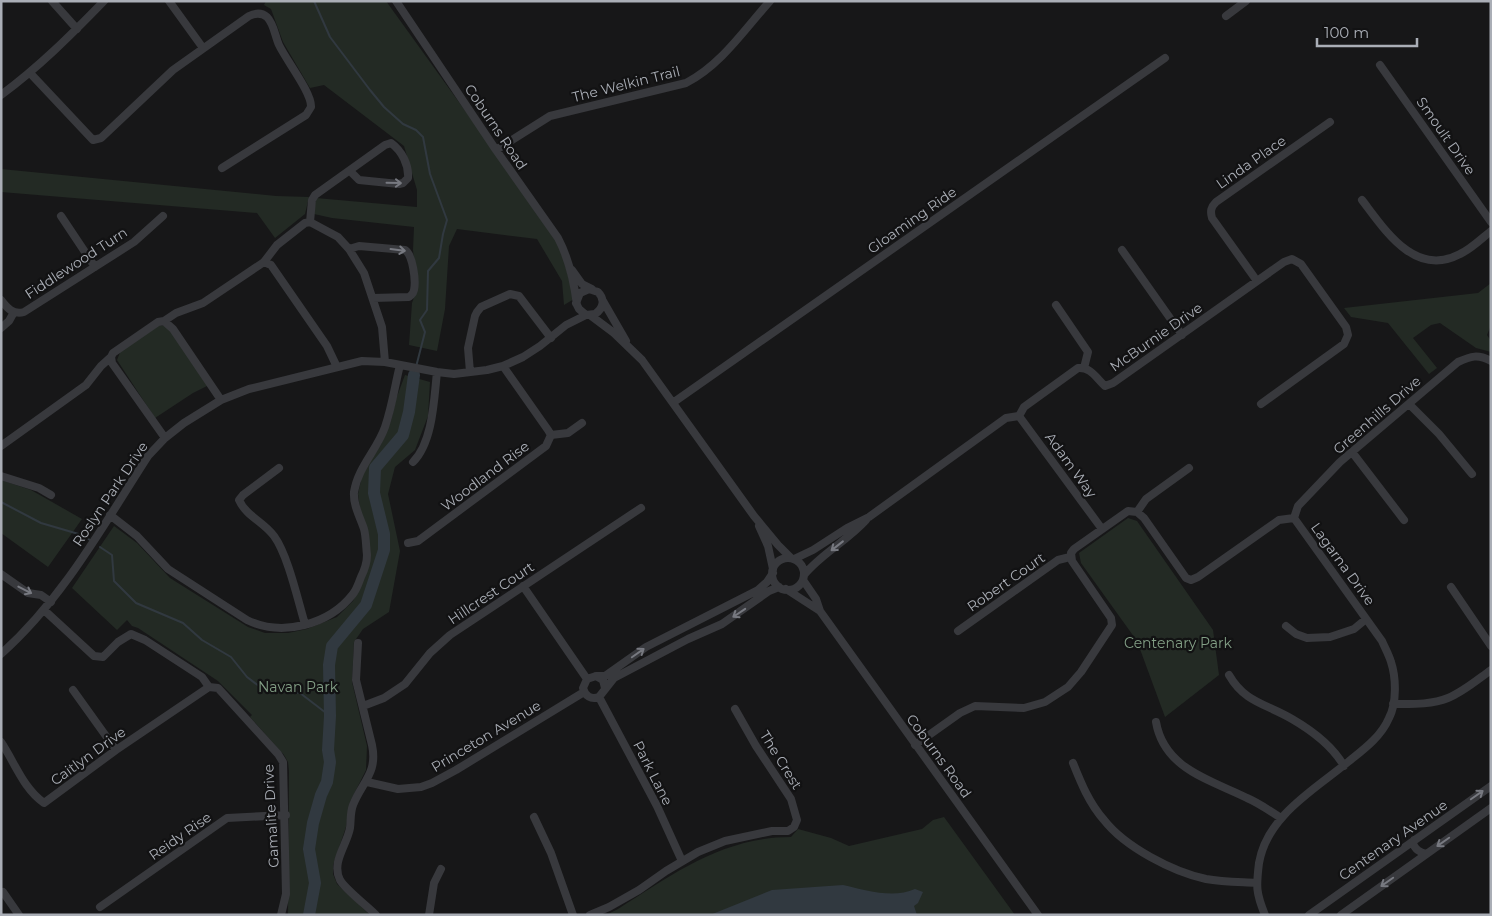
<svg xmlns="http://www.w3.org/2000/svg" width="1492" height="916" font-family="Montserrat,sans-serif">
<style>
.green{fill:#232a24}
.water{fill:#313940}
.lines{fill:none;stroke-linecap:round;stroke-linejoin:round}
.stream{stroke:#313940;stroke-width:2}
.river{stroke:#313940;stroke-width:12}
.minor{stroke:#38393d;stroke-width:8}
.oneway{stroke:#777980}
.labels{text-anchor:middle;stroke-width:4.5;stroke-linejoin:round;paint-order:stroke}
.street-label{font-size:14px;fill:#aaaeb6;stroke:#121213}
.park-label{font-size:14px;fill:#839f86;stroke:#121213}
</style>
<rect width="100%" height="100%" fill="#171718"/>
<path class="green" d="M266,1H386L559,241L574,299L564,305L562,281L537,239L457,229L449,246L445,309L437,351L409,345L412,303L417,289L413,250L414,227L332,218L314,214L316,198L417,207V190L404,146L324,85L310,88L283,42L271,9L264,5Z
M1,169L276,196L309,197L305,214L275,238L257,213L1,192Z
M1491,283V325L1487,335L1491,341V352L1476,348L1440,323L1431,325L1413,338L1437,368L1429,374L1388,323L1351,317L1344,308L1478,293Z
M158,325L167,326L209,385L193,393L155,418L117,360L121,350Z
M405,375L430,382L428,416L415,450L395,467L388,494L400,551L389,612L363,629L354,642L352,682L367,746L366,770L350,802L346,827L333,865V874L337,884L370,915H288L289,771L288,762L284,755L250,717L252,715L218,681L138,628L132,626L127,620L117,630L72,588L114,526L137,543L170,578L248,627L265,633H288L307,629L337,617L353,601L368,567L358,494L362,476L381,444L391,421L396,399Z
M1,480L31,490L82,519L48,567L1,533Z
M1128,518L1137,521L1213,630L1219,675L1165,717L1137,641L1081,563L1079,553Z
M944,817L1015,915H606L618,909C673,874 723,837 791,837L798,829L831,838L849,846L922,829L933,820Z"/>
<path class="water" d="M843,885C865,890 893,899 915,889L923,892L918,903L914,906L917,915H710L772,890Z"/>
<g class="lines">
<path class="stream" d="M314,1L330,37L370,90L384,107L403,124L416,130L423,137L430,174L447,220L443,234L439,258L428,271L427,310L420,320L425,332L416,367
M1,502L41,523L82,535L90,540
M100,547L112,555L114,581L136,603L183,623L202,640L231,657L247,677L264,690H269
M276,691L300,693L330,716"/>
<path class="river" d="M309,915L315,883L309,849L313,823L321,795L327,782L330,762L328,750L330,716L329,665L332,646L366,605L384,550V534L374,493L375,468L403,435L409,412L414,375"/>
<path class="minor" d="M52,1L77,29
M169,1L203,48
M396,1L496,150L558,238C569,259 574,281 577,305L579,309L586,315L595,314C604,308 605,299 598,292L589,289L580,293L576,303
M1226,16L1246,1
M1380,65L1491,222
M30,73L93,140L101,138L173,70L249,16C255,13 261,12 267,17C274,24 275,36 279,45C286,60 312,93 311,107L306,115L222,168
M1,95C39,67 71,35 104,1
M496,150L550,116L686,83C721,65 744,30 770,1
M350,171L359,180L399,184L403,183L408,178C409,165 402,151 391,143L385,145L315,195L312,200L310,222L338,237L349,249L364,273L382,327L385,362
M1362,200C1385,230 1415,278 1460,254C1471,249 1481,239 1491,231
M61,216L95,267
M349,249L359,246L405,250C413,255 416,281 414,290C413,295 412,294 409,297L373,298
M1122,250L1182,335
M264,262L277,245L305,223L310,222
M572,270L582,284L592,289
M1257,281L1212,218C1210,211 1211,207 1216,202L1330,122
M1,300C7,308 13,315 24,312L134,242L163,216
M603,301L626,341
M1056,305L1088,352L1084,368
M590,315L614,333L642,360L754,516L778,545L791,558
M164,321L176,313L203,303L264,262L271,265L327,346L337,367
M1,328L9,321L14,312
M470,372L468,348L475,316L477,312L481,307L510,294L519,296L551,338
M674,402L1165,58
M1409,404L1439,434L1472,474
M1019,416L1024,407L1078,368C1091,367 1096,378 1105,386L1113,383L1284,262L1292,259L1301,264L1346,327L1348,335L1344,344L1261,404
M1019,416L1102,529
M551,435L568,433L582,423
M165,438L112,363L111,357L113,353L158,322L164,321L173,329L221,400
M1,446L86,385L101,366L111,357
M1352,452L1404,520
M413,462C433,442 434,399 437,372
M279,468L243,495L239,500C246,516 264,522 274,536C288,555 298,601 305,624
M1,476L39,488L51,495
M1137,512L1146,499L1189,468
M110,515L137,536L168,569L247,620C282,637 329,625 353,594C357,589 359,582 361,577C364,571 367,562 367,555C366,547 366,536 364,529C360,517 353,505 354,492C358,467 377,450 385,427C392,407 395,385 400,365
M1294,518L1298,506L1340,462L1458,362C1471,356 1478,354 1491,361
M759,526L768,546L773,569
M408,543L418,541L546,446L551,435L548,430L503,366
M772 574a16 16 0 1 1 32 0a16 16 0 1 1-32 0Z
M794,559L813,550L847,528L869,517L1006,418L1019,416
M1,574L28,593L41,595L51,602
M804,575C821,554 847,541 866,520
M803,580L816,599L820,611L1038,915
M523,586L587,679
M1451,587L1491,646
M786,589L820,611
M44,610L94,656L103,657L118,642L131,634L145,640L202,677L209,687
M1286,626L1296,634L1307,638L1330,637L1354,629L1366,619
M958,631L1058,560L1070,557
M358,643L356,680L372,745C378,773 362,782 353,805C350,813 351,821 350,828C347,845 331,862 340,880C345,889 367,906 376,915
M1,654C63,599 104,524 148,456L165,438L184,423L221,400L249,389L362,361L385,362L437,372L454,374L487,370L503,366L523,357L540,346L566,325L586,315
M1229,675C1245,703 1267,704 1292,719C1311,730 1333,747 1344,766
M596,676H605L646,647L758,590L767,582L773,573
M209,687L218,688L278,754L283,762L286,894L281,915
M605,688L603,680L596,676L587,679L583,688C585,696 591,700 599,697L614,678L688,639L722,624L769,591L779,587
M73,690L116,750
M599,697L657,806L682,861
M1393,704C1411,704 1431,705 1448,698C1463,692 1477,680 1491,670
M363,706L384,698L405,684L430,653L450,635L641,508
M1156,722C1164,769 1211,780 1247,798C1259,803 1270,811 1281,818
M1,742C15,763 23,788 44,803L116,750L209,687
M915,745L960,713L975,706L1024,708L1045,702L1068,687L1081,672L1112,625L1111,618L1072,561L1071,553L1074,549L1128,511L1137,512L1144,518L1186,578L1191,580L1198,577L1279,520L1294,518L1382,641C1385,648 1389,655 1391,662C1396,677 1397,703 1389,718C1381,737 1363,750 1348,762C1314,790 1267,816 1259,863C1256,887 1256,893 1265,915
M1073,763C1081,783 1089,803 1104,820C1125,847 1173,872 1206,879C1223,882 1240,882 1256,883
M367,782L398,789L421,787L432,783L456,770L584,692
M534,817L551,853L573,915
M1414,840L1413,843C1415,850 1420,852 1426,854
M3,892L19,915
M100,907L227,818L286,815
M429,915L434,883L441,869
M590,915L609,907L639,890L666,871L698,852L725,841L772,831H788L794,827L797,820L791,799L756,746L735,709
M1309,915L1491,786
M1341,915L1491,808"/>
</g>
<defs><path id="oneway-shaft" d="M-6 0H5M1.5-3L5.5 0L1.5 3" fill="none" stroke-width="1.6" stroke-linecap="round" stroke-linejoin="round" transform="scale(1.25)"/></defs>
<g class="oneway">
<use href="#oneway-shaft" transform="translate(394 183) rotate(1)"/>
<use href="#oneway-shaft" transform="translate(398 250) rotate(7)"/>
<use href="#oneway-shaft" transform="translate(837 546) rotate(142)"/>
<use href="#oneway-shaft" transform="translate(25 590) rotate(27)"/>
<use href="#oneway-shaft" transform="translate(739 613) rotate(146)"/>
<use href="#oneway-shaft" transform="translate(638 653) rotate(-35)"/>
<use href="#oneway-shaft" transform="translate(1477 795) rotate(-35)"/>
<use href="#oneway-shaft" transform="translate(1443 842) rotate(145)"/>
<use href="#oneway-shaft" transform="translate(1387 882) rotate(145)"/>
</g>
<g class="labels">
<g class="street-label">
<text transform="translate(626 84) rotate(-14)" y="5">The Welkin Trail</text>
<text transform="translate(496 127) rotate(56)" y="5">Coburns Road</text>
<text transform="translate(1446 136) rotate(55)" y="5">Smoult Drive</text>
<text transform="translate(1251 162) rotate(-35)" y="5">Linda Place</text>
<text transform="translate(912 220) rotate(-35)" y="5">Gloaming Ride</text>
<text transform="translate(76 263) rotate(-33)" y="5">Fiddlewood Turn</text>
<text transform="translate(1156 337) rotate(-35)" y="5">McBurnie Drive</text>
<text transform="translate(1377 415) rotate(-41)" y="5">Greenhills Drive</text>
<text transform="translate(1071 465) rotate(54)" y="5">Adam Way</text>
<text transform="translate(485 476) rotate(-37)" y="5">Woodland Rise</text>
<text transform="translate(110 494) rotate(-56)" y="5">Roslyn Park Drive</text>
<text transform="translate(1343 564) rotate(54)" y="5">Lagarna Drive</text>
<text transform="translate(1006 582) rotate(-35)" y="5">Robert Court</text>
<text transform="translate(491 593) rotate(-34)" y="5">Hillcrest Court</text>
<text transform="translate(486 736) rotate(-31)" y="5">Princeton Avenue</text>
<text transform="translate(88 756) rotate(-36)" y="5">Caitlyn Drive</text>
<text transform="translate(939 756) rotate(54)" y="5">Coburns Road</text>
<text transform="translate(781 760) rotate(58)" y="5">The Crest</text>
<text transform="translate(653 773) rotate(63)" y="5">Park Lane</text>
<text transform="translate(271 816) rotate(-93)" y="5">Gamalite Drive</text>
<text transform="translate(180 836) rotate(-35)" y="5">Reidy Rise</text>
<text transform="translate(1393 840) rotate(-35)" y="5">Centenary Avenue</text>
</g>
<g class="park-label">
<text x="1178" y="648">Centenary Park</text>
<text x="298" y="692">Navan Park</text>
</g>
</g>
<rect width="1492" height="916" fill="none" stroke="#aaaeb6" stroke-width="5"/>
<path d="M1317 38v8h100v-8" fill="none" stroke="#aaaeb6" stroke-width="2.5"/>
<text x="1324" y="38" font-size="15" fill="#aaaeb6" stroke="#121213" stroke-width="4" paint-order="stroke">100 m</text>
</svg>
